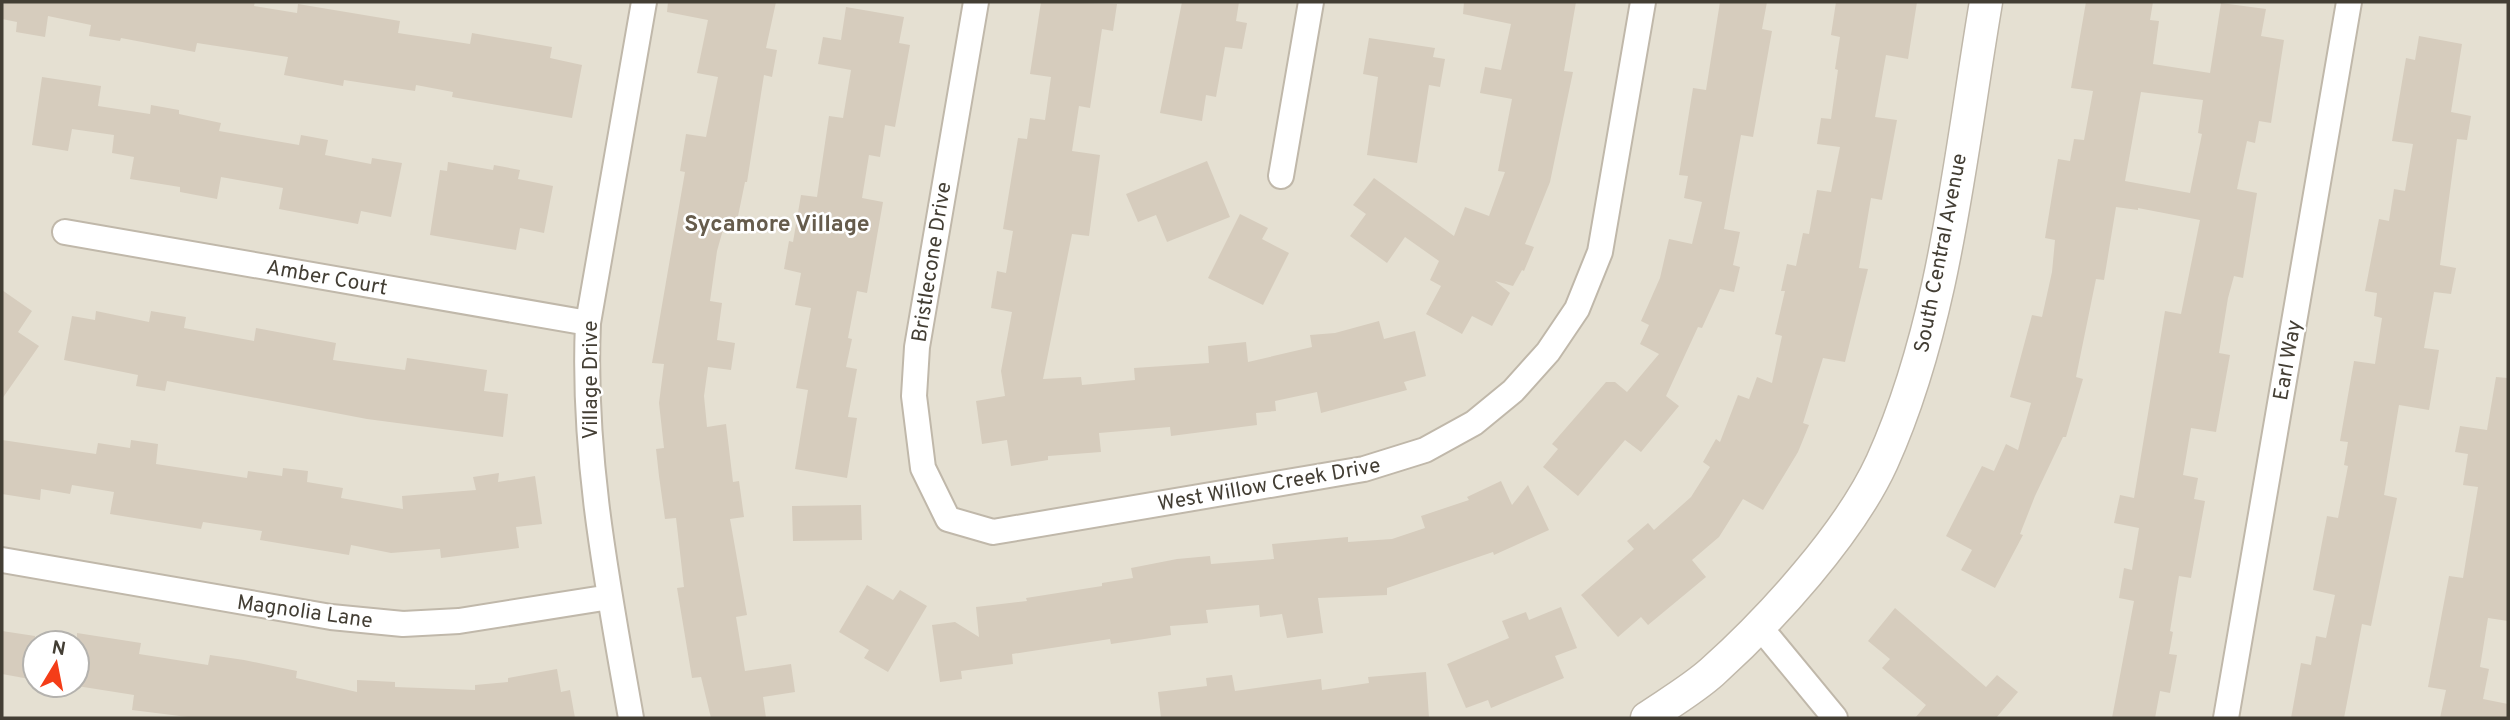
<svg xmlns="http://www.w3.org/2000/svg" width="2510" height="720" font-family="Overpass,sans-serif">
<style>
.residential{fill:#e5e0d2;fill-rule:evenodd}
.building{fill:#d6ccbd;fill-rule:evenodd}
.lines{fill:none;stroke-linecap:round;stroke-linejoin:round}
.minor-casing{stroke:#c0b8aa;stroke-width:28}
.tertiary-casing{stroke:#c0b8aa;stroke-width:35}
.minor{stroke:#fff;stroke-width:24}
.tertiary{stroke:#fff;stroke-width:32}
.labels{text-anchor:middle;stroke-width:5;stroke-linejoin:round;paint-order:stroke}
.street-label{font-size:21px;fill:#433e34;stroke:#fff}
.neighbourhood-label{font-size:23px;font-weight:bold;fill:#665c4c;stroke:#fff}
</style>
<rect width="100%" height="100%" fill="#f1eee4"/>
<path class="residential" d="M2,2H2508V718H2ZM35,643H77V685H35Z"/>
<path class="building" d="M2,2H255L254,6L297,13L298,4L400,21L398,33L470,44L472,33L552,47L550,58L582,65L572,118L452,97L453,92L416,85L415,91L344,80L343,86L284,75L288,57L197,43L195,52L121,38L120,41L89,36L91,25L48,16L45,37L16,32L17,22L2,19Z
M668,2H776L766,48L777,50L772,77L764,75L747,182H745L737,221L726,219L717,251L710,301L722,303L717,340L735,343L731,370L708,367L704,396L707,427L726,424L733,482L739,481L744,517L730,519L747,615L736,617L745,671L791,664L795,692L763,697L766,718H711L701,677L692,678L677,588L684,587L676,518L665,519L659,476L656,449L664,448L659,403L664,364L652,363L685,172L680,171L686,134L706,137L718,77L697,73L708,20L667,12Z
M1041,2L1117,4L1113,31L1102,29L1090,108L1079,106L1072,151L1100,155L1089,236L1072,234L1043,379L1081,377L1082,385L1135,380L1134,368L1209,363L1208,346L1246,342L1248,362L1312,347L1310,335L1335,333L1379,321L1384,339L1415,331L1426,376L1404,382L1407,390L1321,413L1317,392L1275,401L1276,411L1256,413L1257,425L1171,436L1170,427L1099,433L1101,452L1048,456V460L1011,466L1007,440L982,444L976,401L1005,396L1001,371L1012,312L991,308L997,271L1006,273L1013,231L1003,229L1018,138L1027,139L1030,118L1045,120L1051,77L1030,74Z
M1182,2H1239L1236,21L1247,23L1242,49L1225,47L1216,97L1206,95L1202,121L1160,113Z
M1464,2H1576L1564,71L1573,72L1565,110L1550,182L1525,244L1534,247L1524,271L1522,270L1513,286L1495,281L1510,293L1492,326L1472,316L1462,334L1426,314L1441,286L1430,280L1439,261L1405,237L1387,263L1350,236L1366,214L1353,205L1374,178L1454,236L1465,207L1489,216L1505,172L1498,171L1512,99L1480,93L1485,67L1501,70L1511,24L1463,14Z
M1720,2H1767L1762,29L1772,31L1753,137L1741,135L1724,229L1740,232L1733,265L1740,267L1734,292L1720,289L1702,328L1698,327L1666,396L1679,406L1641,452L1625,440L1578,496L1543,467L1558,449L1552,444L1606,382H1615L1627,392L1659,354L1640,344L1649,325L1641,321L1660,278L1669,239L1692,244L1702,202L1684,198L1688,176L1679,175L1693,88L1706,90Z
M1836,2H1917L1908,59L1886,55L1875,117L1897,120L1882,200L1871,198L1859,268L1868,269L1845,362L1823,358L1803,423L1809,425L1798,452L1763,510L1743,499L1719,537L1692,560L1706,577L1648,625L1641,617L1618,637L1581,595L1634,549L1627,541L1648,523L1654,530L1691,497L1710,467L1703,462L1716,439L1720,442L1738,395L1749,399L1757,377L1772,383L1782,336L1775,334L1785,291H1781L1787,264L1796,266L1803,233L1809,234L1817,190L1831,192L1840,147L1817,144L1821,118L1831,119L1838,70L1835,69L1840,37L1831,35Z
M2086,2H2153L2150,20L2159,21L2153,64L2210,73L2221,3L2266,9L2261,36L2284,40L2271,123L2259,121L2255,143L2247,141L2237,189L2257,193L2243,278L2234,276L2228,298L2219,353L2230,355L2216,432L2191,428L2183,475L2198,478L2194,499L2205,501L2191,578L2179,576L2170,631L2173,632L2169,654L2177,655L2170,693L2160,691L2155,718H2112L2134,601L2119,598L2124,568L2132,570L2139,528L2114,523L2120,495L2134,498L2165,311L2181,314L2200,220L2138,208V210L2116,207L2104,280L2096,279L2076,377L2083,379L2066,437H2063L2035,496L2020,534L2023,535L1995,588L1961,570L1972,550L1946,536L1982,466L1994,471L2006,444L2018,450L2031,403L2010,397L2032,315L2042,317L2052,272L2055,240L2045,238L2058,159L2070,161L2074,139L2084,140L2093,91L2071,88ZM2141,92L2203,100L2198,133L2202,134L2190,193L2125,181Z
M846,7L904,17L899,43L910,45L895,127L885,125L880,157L869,155L862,198L883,202L867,293L857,291L848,338L852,339L846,367L857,369L848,417L857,418L847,478L795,469L808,390L796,388L811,308L795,305L801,273L784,269L789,241L793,242L801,195L817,197L829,116L843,118L851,70L818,64L823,37L841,40Z
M2419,36L2462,44L2451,112L2471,116L2467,140L2457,139L2440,265L2456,268L2451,294L2434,292L2424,348L2439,350L2429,410L2399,405L2384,495L2397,498L2371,626L2362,624L2344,718H2291L2301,663L2311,665L2316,636L2326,638L2335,595L2313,590L2327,516L2338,518L2348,466L2344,465L2348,442L2340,441L2354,361L2375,364L2382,318L2374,316L2377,293L2365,291L2379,219L2389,221L2394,189L2405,191L2413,144L2392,141L2406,58L2415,60Z
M1369,38L1435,48L1433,57L1445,59L1440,87L1429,85L1417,163L1367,155L1378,77L1363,74Z
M42,77L101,86L98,106L150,114L151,105L179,110V114L221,123L219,131L299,145L301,135L328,140L325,155L371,164L372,158L402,163L391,217L361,211L358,224L279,209L283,188L221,177L217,199L180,192V187L130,179L134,157L112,153L114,135L72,129L68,151L32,145Z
M1207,161L1230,217L1167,242L1156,215L1138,222L1126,194Z
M448,162L493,170L494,165L520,170L518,179L553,186L544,233L520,228L516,250L430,235L440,170L447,171Z
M1240,214L1268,228L1262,239L1289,253L1263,305L1208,278Z
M2,290L32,311L18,332L39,346L2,399Z
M96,311L149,322L151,311L186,317L184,328L254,341L256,328L336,343L333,360L405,370L407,358L487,370L484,391L508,394L503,437L367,419L167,381L165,391L136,386L138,375L64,360L72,316L95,320Z
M2496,377L2508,378V621L2488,618L2480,667L2489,669L2483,699L2508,704V718H2440L2446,690L2428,687L2449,576L2463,578L2478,487L2463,485L2468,454L2455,452L2460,426L2487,430Z
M2,440L96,454L98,443L130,448L131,440L158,444L156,464L247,478L248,471L282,476L283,468L308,471L307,482L343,488L341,498L403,509L402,496L476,490L473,477L499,473L498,482L535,476L542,524L516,527L519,548L441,558L440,549L391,553L351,545L349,555L260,540L262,531L203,522L201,529L110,514L114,492L72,485L70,494L41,489L40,500L2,494Z
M1501,481L1512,505L1528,485L1549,530L1494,555L1493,552L1387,588V595L1318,598L1323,633L1287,638L1282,614L1260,617L1259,605L1206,610L1208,623L1170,626L1171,635L1111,644L1110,639L1012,654L1013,664L961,671L962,679L940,682L932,625L955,622L979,637L976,607L1027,601L1026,598L1102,586V583L1133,578L1131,568L1177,559L1210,556L1211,564L1274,559L1272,544L1348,537V542L1392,539L1425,528L1421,516L1469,500L1467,497Z
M861,505L862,540L793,541L792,506Z
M867,585L893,600L900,590L927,606L888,672L864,658L869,650L839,632Z
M1561,607L1577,648L1555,656L1564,678L1491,708L1488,700L1466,708L1447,664L1509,638L1502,621L1526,612L1529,620Z
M1895,608L1986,687L1997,675L2018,692L1996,718H1915L1926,705L1882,668L1890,659L1868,641Z
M2,631L35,636V680L2,674Z
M77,633L141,643L139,654L208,665L210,655L244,660L297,671L296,678L357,692V680L395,682V687L475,690V685L508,682V678L557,669L561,692L570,690L575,718H196L132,710L134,695L77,686Z
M1426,672L1429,718H1161L1158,692L1207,686L1206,678L1232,675L1235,691L1321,679L1322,690L1369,683L1368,677Z"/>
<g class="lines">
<g class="minor-casing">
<path id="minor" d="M976,2L917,347L914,396L923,468L948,519L993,532L1364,469L1425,450L1474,423L1513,391L1548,352L1577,309L1600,252L1643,2
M1281,176L1311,2
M65,232L588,323
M2,560L331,617L403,624L459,621L610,597
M1760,627L1835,718
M631,718C608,587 582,457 588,323L644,2
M2226,718L2349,2"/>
</g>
<g class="tertiary-casing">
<path id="tertiary" d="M1647,718C1669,703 1693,689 1712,672C1771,619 1849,534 1882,462C1946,320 1960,154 1986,2"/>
</g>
<use href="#minor" class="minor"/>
<use href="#tertiary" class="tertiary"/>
</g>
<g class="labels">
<g class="street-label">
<text transform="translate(1940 253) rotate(-79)" y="7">South Central Avenue</text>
<text transform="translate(931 262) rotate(-81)" y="7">Bristlecone Drive</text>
<text transform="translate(327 277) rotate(10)" y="7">Amber Court</text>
<text transform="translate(2287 360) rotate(-80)" y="7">Earl Way</text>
<text transform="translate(590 380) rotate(-90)" y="7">Village Drive</text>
<text transform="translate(1269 484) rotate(-10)" y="7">West Willow Creek Drive</text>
<text transform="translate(305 611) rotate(8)" y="7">Magnolia Lane</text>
</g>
<g class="neighbourhood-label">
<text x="777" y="231">Sycamore Village</text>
</g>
</g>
<rect width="2510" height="720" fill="none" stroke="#433e34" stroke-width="7"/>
<g transform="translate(56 664) rotate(10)"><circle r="33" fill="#ffffff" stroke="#b4b2ae" stroke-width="2"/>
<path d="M0-5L12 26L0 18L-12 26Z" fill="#f43d18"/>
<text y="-10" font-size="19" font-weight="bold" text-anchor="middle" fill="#433e34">N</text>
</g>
</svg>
